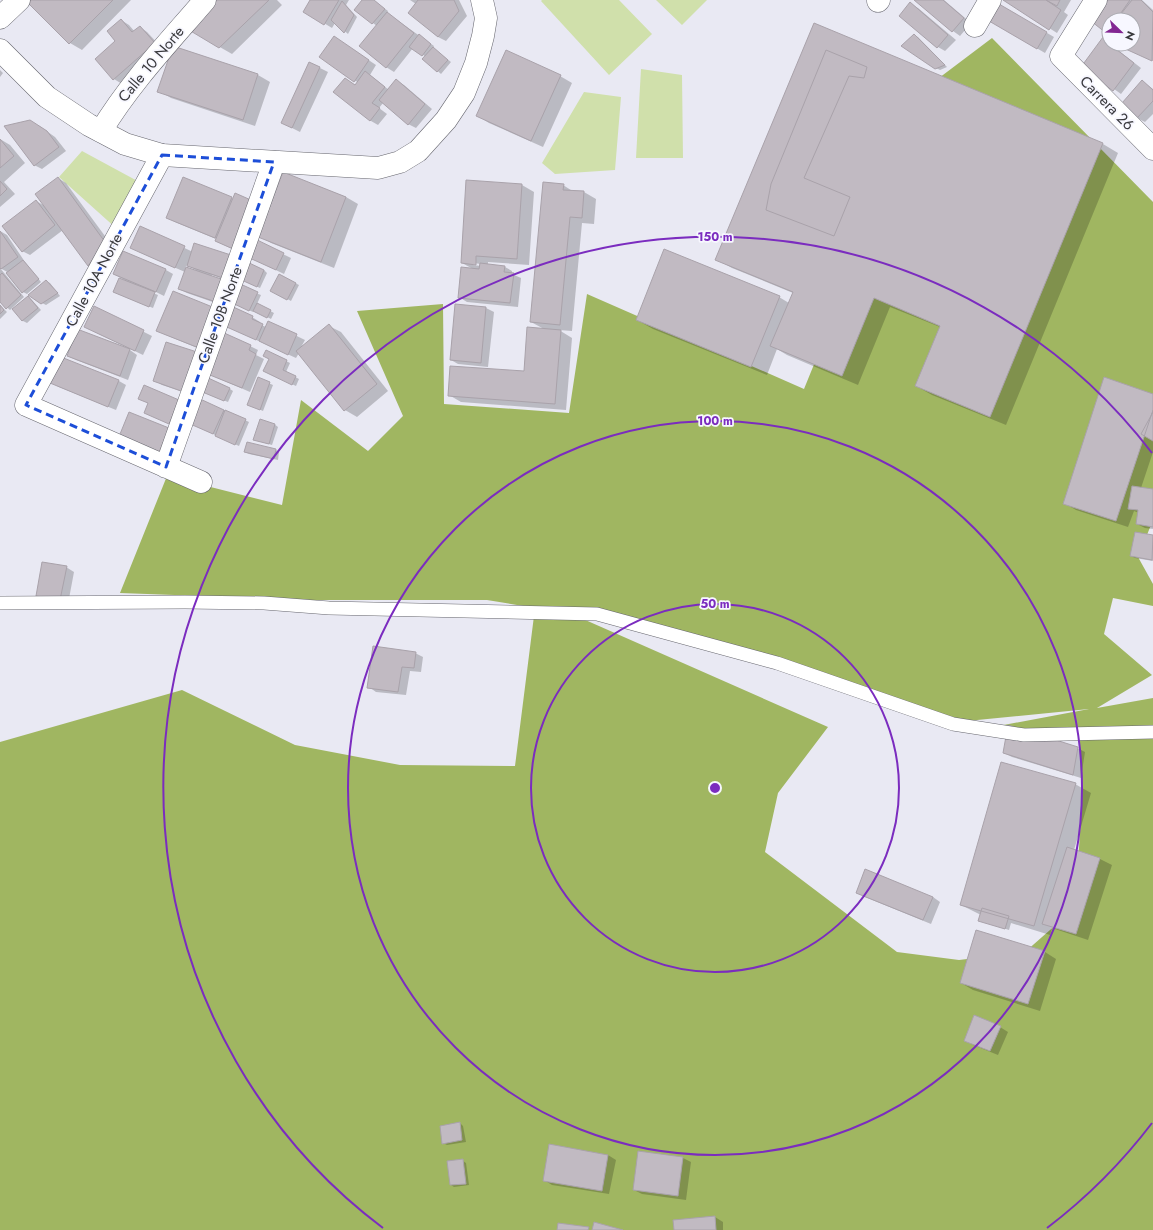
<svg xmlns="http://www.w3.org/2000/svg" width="1153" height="1230" font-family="Jost,sans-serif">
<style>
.green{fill:#d0e0ab}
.forest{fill:#a0b661;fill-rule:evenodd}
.shadow{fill:#0003;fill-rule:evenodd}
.building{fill:#c1bac2;stroke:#a9a2aa}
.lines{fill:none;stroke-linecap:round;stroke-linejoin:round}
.lane-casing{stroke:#66666e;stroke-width:14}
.street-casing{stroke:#66666e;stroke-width:23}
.secondary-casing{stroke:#66666e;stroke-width:23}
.lane{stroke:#fff;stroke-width:13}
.street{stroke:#fff;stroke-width:22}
.secondary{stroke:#fff;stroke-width:22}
.marked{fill:none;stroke:#1d4ed8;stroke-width:3;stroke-dasharray:8 5;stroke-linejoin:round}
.ring{fill:none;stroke:#7b2cbf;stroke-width:2}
.labels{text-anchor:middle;stroke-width:3.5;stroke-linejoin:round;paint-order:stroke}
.street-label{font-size:15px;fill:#39393d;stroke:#f7f7ff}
.centre{fill:#7b2cbf;stroke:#f7f7ff;stroke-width:2}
.ring-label{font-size:12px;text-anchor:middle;font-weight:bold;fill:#7b2cbf;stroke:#f7f7ff;stroke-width:3.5;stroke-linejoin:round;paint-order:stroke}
</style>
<rect width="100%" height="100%" fill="#e9e9f3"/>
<path class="green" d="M542,0H619L652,34L609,75L541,1Z
M656,0H707L682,25Z
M641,69L682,75L683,158H636Z
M584,92L621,97L615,170L555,174L542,163Z
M82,151L143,184L117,229L59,177Z"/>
<path class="forest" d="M992,38L1153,202V520L1138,557L1153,584V606L1113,598L1104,634L1152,675L1097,708L1153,698V1230H0V742L182,690L295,745L400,765L515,766L535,608L487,600H311L120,593L167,476L282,505L301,400L368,451L403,416L357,311L443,304L444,404L569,413L587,294L804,389L885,190L935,81ZM574,615L618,622L967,721L1089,709L972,731L1079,732L1082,802L1075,908L1025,952L959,960L897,952L765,852L778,793L828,727Z"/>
<path class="shadow" d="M32,0H131L82,50L70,43Z
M217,0H277L282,5L232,54L190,30Z
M311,0H349L346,5L357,17L348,34L335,23L332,28L304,11Z
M363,0H373L388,11L387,13L434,46L433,48L451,62L441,74L424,59L426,57L413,48L394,72L386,67L377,26L355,10Z
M410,0H459L467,16L446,41L438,37L409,12L416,4Z
M916,0H944L971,23L960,36L953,31Z
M1005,0H1071L1064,12L1068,15L1057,33Z
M1098,0H1142L1153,10V61L1123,47L1119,51L1141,68L1121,94L1082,66L1109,36V44H1133V20H1109V34L1088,17Z
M911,4L918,8L956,40L945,51L938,47Z
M999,5L1054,37L1045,53L990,21Z
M121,20L129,25L135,32L140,27L147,32L162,48L122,84L114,79L117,41Z
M814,24L1103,144L1118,153L1006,425L932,395L916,386L940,327L890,307L858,385L787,355L777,349L767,375L653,329L637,320L779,297L789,303L793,293L732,268L716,259Z
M914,35L918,37L947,67L940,70L936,68Z
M334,37L376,65L370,75L389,90L396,80L404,85L432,109L416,128L408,124L383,103L379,108L387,114L378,125L371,121L335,92L345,79L355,85L358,82L355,81Z
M174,47L258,75L270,82L255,126L171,98L159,91Z
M310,63L328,72L300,132L290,127Z
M0,70L3,73L0,77Z
M560,76L572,83L543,147L489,123L478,116Z
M1142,81L1153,89V114L1145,122L1137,118Z
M38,125L55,137L66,151L42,169L34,165Z
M0,139L10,145L25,163L4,182L15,194L0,207Z
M283,173L346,197L358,204L334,268L271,243L259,236Z
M58,178L66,183L113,247L96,270L88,265L63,230L30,255L22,251L36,201L45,206Z
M522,185L534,192L529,265L488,262V265L505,267L512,271V274L521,278L518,307L467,302L459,297L473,269L462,263ZM473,263L481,264V266L473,265Z
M563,185L574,192H584L596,199L594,224L582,223L572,331L559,330L572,338L566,410L461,402L449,395L525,372L544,329L531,322Z
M231,198L233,199L254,240L291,258L284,274L224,245L216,241V239L175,222L168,218Z
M140,227L193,252L234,283L212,275L211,277L261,295L257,304L274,313L271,319L254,310L253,312L233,303L227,307L187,293L179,289L185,272L139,252ZM187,265L199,272L198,273L185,268Z
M0,231L7,235L25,262L41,282L27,294L23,292L9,273L0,268Z
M0,268L24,297L10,310L0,301Z
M166,270L173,274L164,296L154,291L153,293L158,295L153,308L118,294L126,281L114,274Z
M264,270L267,273L260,288L242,280Z
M279,275L299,285L291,301L271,290Z
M46,281L50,283L60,296L46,305L42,303Z
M173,292L207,352L166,335L158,331Z
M28,297L31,299L41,310L27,323L23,321L13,309Z
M0,305L7,312L0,319Z
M456,305L486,308L494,312L488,367L458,364L451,360Z
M94,307L152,336L143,355L93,331Z
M252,317L260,322L259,324L266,327L268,322L305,340L300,349L329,326L341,332L388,391L357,417L345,410L299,353L296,358L230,328Z
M78,330L130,350L137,355L128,380L76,360L68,356Z
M166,343L192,395L162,385L154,380Z
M250,346L258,350L256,355L264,359L250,392L206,373Z
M266,351L290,363L286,372L299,379L296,386L268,373L270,359Z
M259,379L273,385L263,411L252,406Z
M119,381L126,385L116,410L59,387L52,383Z
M230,389L233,391L228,402L205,393Z
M1153,395V452L1141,488L1153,490V529L1145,528L1137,524L1139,513L1134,511L1128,527L1076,510L1064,503Z
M224,410L249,422L239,446L189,423Z
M274,424L278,427L272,445L258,441Z
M247,443L276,450L279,452L278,460L249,454L245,452Z
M1135,533L1153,536V561L1135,558L1131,556Z
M66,567L74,572L68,604L45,600Z
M415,653L423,657L421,672L410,671L406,695L376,692L369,687Z
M1077,748L1085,752L1081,778L1012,757L1004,753Z
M1075,784L1091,793L1074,850L1100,859L1112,865L1088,940L1052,928L1050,935L1011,923L1009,930L979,920L981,915L961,905Z
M857,892L933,897L940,902L931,924L865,897Z
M1045,952L1056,959L1040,1011L973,990L961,983Z
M1000,1027L1008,1032L998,1055L973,1045L966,1041Z
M460,1123L463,1126L466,1142L447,1145L443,1143Z
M608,1155L616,1160L609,1194L552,1185L544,1180Z
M683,1158L691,1162L686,1200L642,1194L634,1190Z
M463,1161L466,1163L469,1185L454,1187L451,1185Z
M715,1217L723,1222V1230H675Z"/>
<path class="building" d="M31,0H113L69,44L28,3Z
M216,0H269L219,48L189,30Z
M310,0H339L324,25L303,12Z
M362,0H374L385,9L372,24L354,10Z
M418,0H454L459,11L438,37L408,13Z
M914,0H943L964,18L952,32Z
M1003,0H1046L1061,10L1049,30Z
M1046,0H1060L1057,6Z
M1097,0H1130L1116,20H1109V29L1106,33L1086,17Z
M1132,0H1141L1153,12L1152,61L1119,46L1120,44H1133V20L1117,19Z
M342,1L354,15L344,33L331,20Z
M910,2L948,35L937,48L899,16Z
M999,4L1047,32L1037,49L989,21Z
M387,12L414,33L386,68L359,46Z
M121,19L132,32L140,26L155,43L113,80L95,59L115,41L107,31Z
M814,23L1103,143L990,417L915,386L940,326L874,298L842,376L770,346L793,292L715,260Z
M1106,33L1109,36V44H1114L1112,46L1134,63L1113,91L1081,67Z
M419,34L431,44L422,56L409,47Z
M914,34L945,65L935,69L901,46Z
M334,36L369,60L354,82L319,57Z
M173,46L258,74L243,120L157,92Z
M433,47L448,60L437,72L422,59Z
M506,50L561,75L531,141L476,116Z
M826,50L867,67L864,78L849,76L804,178L850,197L834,236L766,210L771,184Z
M309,62L320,67L292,128L281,123Z
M365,71L385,87L372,103L380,108L370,121L333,92L345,78L355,85Z
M396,79L425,104L408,125L379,100Z
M1142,80L1153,90V101L1137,118L1122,103Z
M30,120L47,131L59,147L34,166L4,126Z
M0,139L14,156L0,168Z
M283,172L346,197L321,262L258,237Z
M58,177L105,242L88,266L35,194Z
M183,177L232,197L215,238L166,218Z
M466,180L522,184L517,259L476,256V265L461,263Z
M0,181L7,189L0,196Z
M543,182L564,184L563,190L584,191L582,218L570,217L560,325L530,322Z
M235,193L260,204L240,252L215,241Z
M36,200L55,225L22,252L2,226Z
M140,226L185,246L175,268L130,248Z
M0,231L18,257L1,269L0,268Z
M251,237L284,253L276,270L243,255Z
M194,243L234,256L226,279L187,266Z
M664,249L780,296L751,367L636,320Z
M123,251L166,269L156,292L113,274Z
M23,260L39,279L22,293L6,273Z
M245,261L264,270L257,287L237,278Z
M480,263L505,266L504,272L514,273L510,303L458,298L461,267L479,269Z
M186,267L227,281L219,303L178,289Z
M2,273L21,295L6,309L0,302V275Z
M279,274L296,283L287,300L270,291Z
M119,278L155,292L149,307L113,292Z
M46,280L58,293L41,304L28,295Z
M236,282L258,292L249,311L228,301Z
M173,291L215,308L199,348L156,331Z
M28,296L38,308L22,321L12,309Z
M257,303L271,310L267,318L253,311Z
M455,304L486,307L481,363L450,360Z
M0,305L4,310L0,314Z
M229,305L253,316L252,319L263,324L256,340L220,324Z
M94,306L144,330L135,351L84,327Z
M268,321L297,334L288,355L259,341Z
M329,324L377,384L344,411L296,351Z
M527,327L561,330L555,404L448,396L450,366L524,371Z
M77,329L130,349L120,376L67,356Z
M222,332L251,345L249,350L256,354L242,388L205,373Z
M166,342L197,352L184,392L153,381Z
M266,350L287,360L283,370L296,376L292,385L263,371L269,359L263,356Z
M61,357L119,380L108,407L50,383Z
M206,377L230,388L224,401L200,391Z
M258,377L270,382L260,410L247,405Z
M1104,377L1153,394V410L1116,521L1063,504Z
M144,385L179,400L169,424L144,413L148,403L138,399Z
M198,398L224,410L213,434L188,423Z
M225,410L246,419L235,445L215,436Z
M129,412L169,428L158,455L118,439Z
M1153,412V441L1141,434Z
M260,419L275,424L269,444L253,440Z
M247,442L276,449L274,459L244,452Z
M1132,486L1153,489V527L1136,524L1138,510L1128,509Z
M1135,532L1153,535L1152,560L1130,556Z
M42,562L67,566L60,600L36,596Z
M373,646L416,652L414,668L402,667L398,692L367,688Z
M1008,725L1078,747L1073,775L1003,753Z
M1001,762L1076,783L1034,926L960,905Z
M1067,847L1100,858L1076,934L1042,924Z
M865,869L933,897L923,920L856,893Z
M982,908L1009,916L1005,929L978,921Z
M976,930L1045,951L1028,1004L960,983Z
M974,1015L1001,1026L990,1051L964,1041Z
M460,1122L462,1140L442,1144L440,1126Z
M549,1144L608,1155L602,1191L543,1181Z
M638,1151L683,1157L678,1196L633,1190Z
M463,1159L466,1184L450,1185L447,1161Z
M715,1216L716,1230H674L673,1220Z
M594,1222L623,1230H592Z
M558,1223L589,1227L588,1230H557Z"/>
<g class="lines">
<g class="lane-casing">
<path id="lane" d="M0,603L185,602L264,603L329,608L597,614L777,663L953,724L1024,735L1153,732"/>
</g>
<g class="street-casing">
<path id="street" d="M1096,0L1061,56L1153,149
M878,1L879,0
M0,18L19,0
M975,26L990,0
M101,131C130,83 169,42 205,0
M162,155L26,405L201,482
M166,467L274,162"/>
</g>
<g class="secondary-casing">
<path id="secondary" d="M0,50L47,97L89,125L125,144L162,155L378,168L400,162L418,151L446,120L464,93L476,63L483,36L486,18L482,0"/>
</g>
<use href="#lane" class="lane"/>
<use href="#street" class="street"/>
<use href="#secondary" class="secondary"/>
</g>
<path class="marked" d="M162,155L274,162L166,467L26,405Z"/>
<g class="ring">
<circle cx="715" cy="788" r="184"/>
<circle cx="715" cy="788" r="367"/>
<path d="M1152 1123A551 551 0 0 1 1047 1228M383 1228A551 551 0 1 1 1152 453"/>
</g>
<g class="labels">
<g class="street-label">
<text transform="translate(151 64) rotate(-50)" y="5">Calle 10 Norte</text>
<text transform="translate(1107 103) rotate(45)" y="5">Carrera 26</text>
<text transform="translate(94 280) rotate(-62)" y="5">Calle 10A Norte</text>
<text transform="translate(220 315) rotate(-70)" y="5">Calle 10B Norte</text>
</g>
</g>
<circle cx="715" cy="788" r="6" class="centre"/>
<g class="ring-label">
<text x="715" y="241">150 m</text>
<text x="715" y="425">100 m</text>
<text x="715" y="608">50 m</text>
</g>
<g transform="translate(1121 32) rotate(113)"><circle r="19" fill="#f7f7ff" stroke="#ababb1"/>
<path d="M0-3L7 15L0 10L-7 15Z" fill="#822692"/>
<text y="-6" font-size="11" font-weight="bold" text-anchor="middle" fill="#39393d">N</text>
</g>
</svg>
